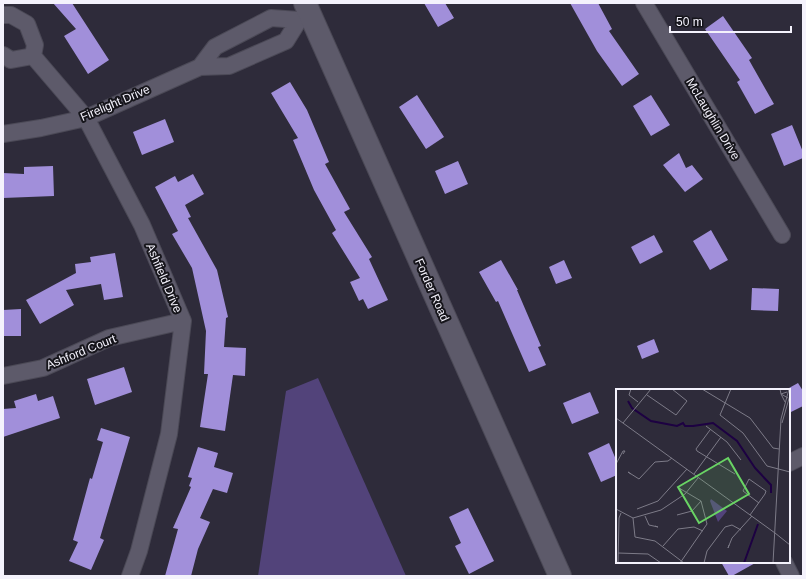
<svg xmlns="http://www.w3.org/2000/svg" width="806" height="579" font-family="Arial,sans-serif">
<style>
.green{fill:#52437a}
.building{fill:#a18fda}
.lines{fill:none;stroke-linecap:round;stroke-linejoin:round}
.minor-casing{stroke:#4b4956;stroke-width:18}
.secondary-casing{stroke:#4b4956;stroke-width:24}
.minor{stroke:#5d5a6a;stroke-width:16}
.secondary{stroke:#5d5a6a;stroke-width:22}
.labels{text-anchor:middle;stroke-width:4;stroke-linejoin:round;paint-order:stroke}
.street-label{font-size:12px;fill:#f4f2fc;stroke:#16151b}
.inset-river{fill:none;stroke:#1d0142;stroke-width:2}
.inset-road{fill:none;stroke:#7d7b88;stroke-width:1}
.view{fill:#69d464;fill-opacity:0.15;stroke:#69d464;stroke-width:2}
.inset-edge{fill:none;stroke:#f4f2fc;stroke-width:2}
</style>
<rect width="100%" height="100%" fill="#2e2b3a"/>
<path class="green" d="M318,378L406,576H258L286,391Z"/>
<path class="building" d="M53,3H72L109,60L88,74L64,36L76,29Z
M424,3H445L454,18L438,27Z
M570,3H598L612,29L609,31L639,74L622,86L597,51Z
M723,16L752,58L749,60L774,104L755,114L737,82L740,80L705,29Z
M290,82L307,110L329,162L325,164L350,209L344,212L372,257L369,259L388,300L368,309L363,299L359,301L350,282L360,278L332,233L336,230L314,190L293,140L298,138L271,93Z
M417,95L444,137L426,149L399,107Z
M651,95L670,125L651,136L633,106Z
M165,119L174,142L142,155L133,132Z
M792,125L803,152V158L784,166L771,134Z
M679,153L686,168L692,165L703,179L685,192L663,165Z
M458,161L468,184L445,194L435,171Z
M53,166L54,196L3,198V173L24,174V167Z
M193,174L204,194L185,205L191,217L188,218L217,270L228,317L226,318L224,347L246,348L245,376L233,375L225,431L200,427L208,374H204L206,331L192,268L172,234L178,231L155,187L175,176L178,182Z
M711,230L728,260L710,270L693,241Z
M654,235L663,252L640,264L631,247Z
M115,253L123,297L104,300L101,284L66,290L74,305L40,324L26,300L76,273L75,264L91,262L90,257Z
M501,260L518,290H517L541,346L538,347L546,365L529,372L498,301L496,302L479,272Z
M564,260L572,278L556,284L549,267Z
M752,288L779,289L778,311L751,310Z
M21,309V336H3V310Z
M654,339L659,352L642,359L637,346Z
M124,367L132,392L95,405L87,379Z
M798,383L803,391V406L789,413V388Z
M590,392L599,413L572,424L563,403Z
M36,394L38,401L53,396L60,418L3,437V409L16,408L14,401Z
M101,428L130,437L100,538L104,540L91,570L69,561L78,542L73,540L90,478L92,479L103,442L97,440Z
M609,443L617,462V475L601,482L588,453Z
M198,447L218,453L214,467L233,473L227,493L213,489L200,518L210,522L198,549L191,576H165L178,529L173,528L191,487L189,486L192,478L188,477Z
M468,508L494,561L469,574L455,546L461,543L449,517Z
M721,562H757L732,576H729Z"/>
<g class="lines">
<g class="minor-casing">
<path id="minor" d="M644,3L782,235
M3,15H11L27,24L35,45L33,56
M3,55L11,60L33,56
M33,56L86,118L142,225L183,321L169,434L139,551L130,576
M200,67L215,47L271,18L299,20
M3,134L41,128L86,118L200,67L229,66L286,41L299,20L310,15
M3,376L43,368L109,338L183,321
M789,463L803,456
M784,562L791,576"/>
</g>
<g class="secondary-casing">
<path id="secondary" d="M305,3L560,576"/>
</g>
<use href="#minor" class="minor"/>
<use href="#secondary" class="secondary"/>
</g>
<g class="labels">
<g class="street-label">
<text transform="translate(115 103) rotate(-23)" y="4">Firelight Drive</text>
<text transform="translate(713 119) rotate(59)" y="4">McLaughlin Drive</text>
<text transform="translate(164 278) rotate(67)" y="4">Ashfield Drive</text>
<text transform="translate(432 290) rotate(66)" y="4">Forder Road</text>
<text transform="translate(81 352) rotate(-22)" y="4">Ashford Court</text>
</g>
</g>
<g transform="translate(616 389)">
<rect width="174" height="174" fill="#2e2b3a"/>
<path d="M95,110L111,122L102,133L94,112Z" fill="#52437a"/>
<path class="inset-river" d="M12,12L16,19L35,32L61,37L67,34L69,37H77L97,34L121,52L139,79L155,96V104M128,174L142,135"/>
<path class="inset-road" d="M15,0L13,6L22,13M86,0L134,29L157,59L163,60M115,0L104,26L127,44L151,77L174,83M164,0L165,5L172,9M31,6L60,26L71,12L56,0M169,13L165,5L171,3M0,29L159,144M7,34L35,0M166,34L174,6M90,37L111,53L125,71M94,41L80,60L81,62L119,85M0,75L7,62H9L7,65M15,85L12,83L23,90L39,73L52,72L56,69M78,85L105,48M0,120L17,129L45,121L69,105L82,89M21,120L42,112L71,80M61,126L76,122L85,112M134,126L149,105L150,102L133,90L127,102L143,114M29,127L33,136L42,138L39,137M17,129L19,148L39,152L68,174M159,144L174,156M113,156L112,159L116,149L136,127M47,157L62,140L78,138L87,142M2,164L32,165L45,174M2,174L3,129L5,124M64,174L91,135L85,112L63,99L66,101M88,174L91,162L109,138L116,136L125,141M157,174L165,30L173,0"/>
<path class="view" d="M112,69L133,105L83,134L62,98Z"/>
<rect width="174" height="174" class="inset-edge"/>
</g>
<rect width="806" height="579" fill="none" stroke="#f4f2fc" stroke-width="8"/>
<path d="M670 26v6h121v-6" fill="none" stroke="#f4f2fc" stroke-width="2"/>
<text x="676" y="26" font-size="12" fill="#f4f2fc" stroke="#16151b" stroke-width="3" paint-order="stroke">50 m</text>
</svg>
